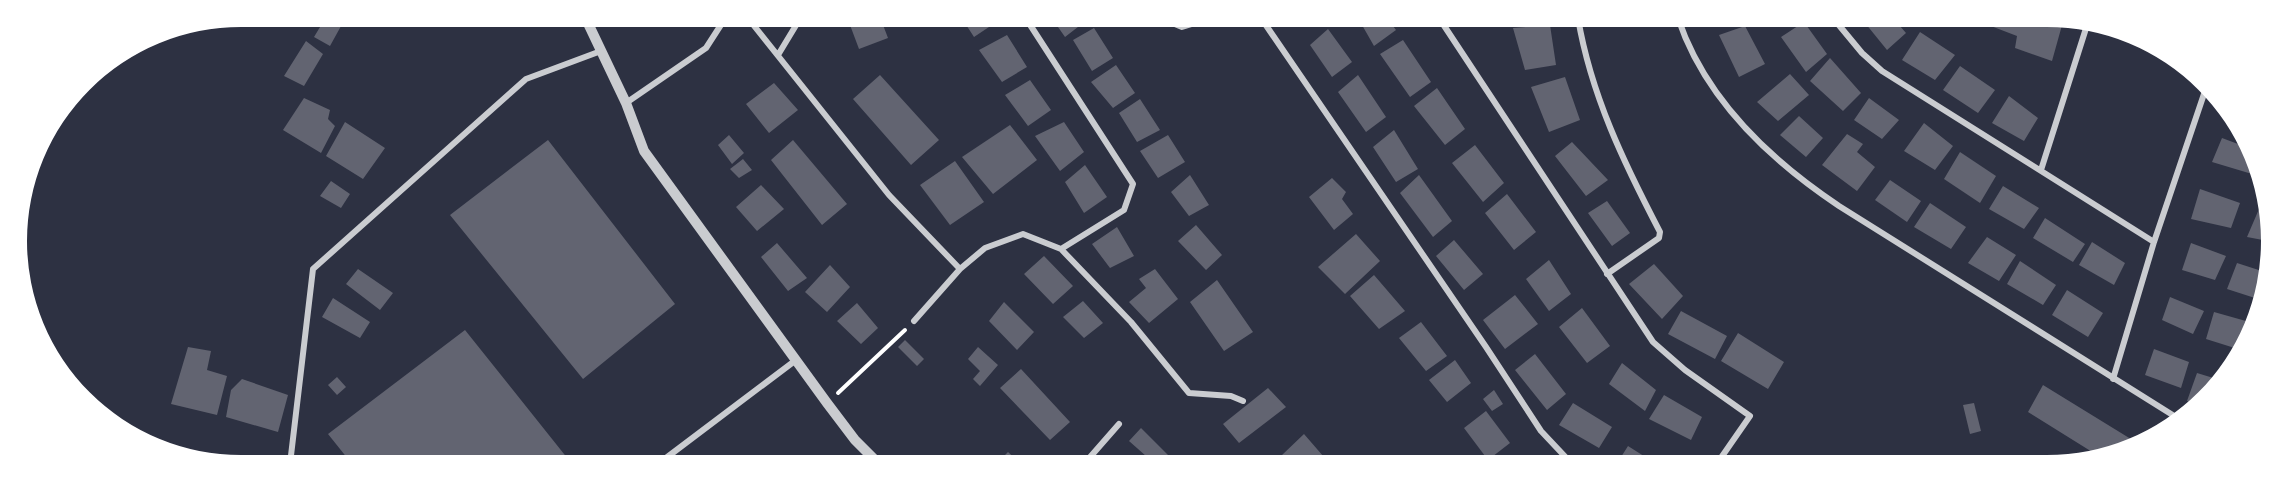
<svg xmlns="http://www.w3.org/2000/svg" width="2288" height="482" font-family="'Titillium Web',sans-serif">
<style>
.building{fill:#626471}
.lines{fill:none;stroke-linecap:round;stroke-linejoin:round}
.path{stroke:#fff;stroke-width:4}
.minor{stroke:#caccd0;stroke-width:6}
.tertiary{stroke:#caccd0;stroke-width:10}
</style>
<rect width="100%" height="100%" fill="#2d3142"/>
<path class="building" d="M326,17H346L330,46L314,37Z
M847,17H880L888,38L859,49Z
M961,17H991L995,23L974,37Z
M1051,17H1086L1087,20L1065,37Z
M1358,18H1387L1396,30L1374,46Z
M1716,18H1736L1719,25Z
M1861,18H1893L1906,33L1887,50Z
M1970,18H2064L2052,61L2015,48L2017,36Z
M1804,22L1827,54L1806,72L1781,37Z
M1550,25L1556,65L1525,70L1513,28Z
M1745,26L1765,64L1739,77L1719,35Z
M1094,28L1113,58L1092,71L1073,40Z
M1328,29L1352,62L1332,77L1310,45Z
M1920,32L1955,55L1935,80L1902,60Z
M1007,35L1027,67L1002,82L979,50Z
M1403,40L1431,82L1410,97L1380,54Z
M306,41L323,54L304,86L284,76Z
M1830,58L1861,93L1843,111L1810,81Z
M1116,65L1135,93L1113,108L1091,82Z
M1960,66L1995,90L1978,113L1943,90Z
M1790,74L1809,95L1778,121L1757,102Z
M880,75L939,140L911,165L853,99Z
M1358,75L1386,117L1366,132L1338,92Z
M1565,77L1580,120L1549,132L1531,87Z
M1030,80L1051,110L1028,126L1005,95Z
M774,83L798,110L769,133L746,104Z
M1437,88L1465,129L1445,145L1414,106Z
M2009,96L2038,118L2024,141L1992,123Z
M304,98L330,110L328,119L335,126L321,153L283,130Z
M1869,98L1899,120L1882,139L1854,120Z
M1140,99L1160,130L1137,142L1119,113Z
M1799,116L1823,138L1806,157L1780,135Z
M345,122L385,148L363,179L326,156Z
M1064,122L1084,152L1060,171L1035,136Z
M1924,123L1953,146L1935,170L1904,151Z
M1010,125L1037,160L993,194L962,157Z
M1394,130L1418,169L1396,182L1373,147Z
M1847,134L1863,144L1857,152L1875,167L1857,191L1822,165Z
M729,135L744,153L732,164L718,145Z
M1168,135L1185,162L1158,178L1140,151Z
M2222,138L2246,147L2255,165L2252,174L2212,162Z
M548,140L675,304L583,379L450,215Z
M793,140L847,204L822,225L771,160Z
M1572,142L1608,180L1586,196L1555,156Z
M1475,145L1504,183L1483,202L1452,163Z
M1960,152L1996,176L1980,203L1944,179Z
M743,159L752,170L739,178L730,169Z
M955,161L984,202L950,225L920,185Z
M1085,165L1107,197L1084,213L1065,182Z
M1190,175L1209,205L1189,216L1171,192Z
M1419,175L1452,221L1433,237L1400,193Z
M1332,178L1346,192L1342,199L1353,214L1334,230L1309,197Z
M1890,180L1921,201L1907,222L1875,200Z
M331,181L350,194L341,208L320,196Z
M761,185L784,209L757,231L736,207Z
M2003,186L2039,208L2024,229L1989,209Z
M2200,189L2240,203L2231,228L2191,219Z
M1507,194L1536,232L1514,250L1485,213Z
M1607,201L1630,233L1612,246L1588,213Z
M1930,203L1966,227L1951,249L1914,227Z
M2259,209L2266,211L2268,241L2247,237Z
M2045,218L2085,244L2073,262L2033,238Z
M1196,225L1222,255L1206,270L1178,241Z
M1117,227L1134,256L1110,268L1092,244Z
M1356,234L1380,261L1345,294L1318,267Z
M1987,237L2016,255L1999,281L1968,263Z
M1454,240L1483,274L1464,290L1436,256Z
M2092,242L2125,263L2114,285L2079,265Z
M777,243L807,278L788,291L761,257Z
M2191,243L2226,256L2215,280L2182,270Z
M1044,256L1073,286L1053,304L1024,274Z
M1549,260L1571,294L1549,311L1526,279Z
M2020,261L2056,285L2043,305L2007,284Z
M2237,263L2268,273L2258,299L2227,289Z
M1654,264L1683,296L1662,319L1629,284Z
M830,265L850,287L827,312L805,292Z
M358,269L393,293L380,310L346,284Z
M1155,269L1178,299L1149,323L1129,302L1146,288L1139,279Z
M1374,275L1405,311L1379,329L1350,296Z
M1217,280L1253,332L1224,351L1190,302Z
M2067,290L2103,313L2088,337L2052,315Z
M1515,295L1538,324L1505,349L1483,320Z
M2170,297L2204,311L2193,334L2162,320Z
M333,298L370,322L360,338L322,317Z
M1083,301L1103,323L1084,338L1063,317Z
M1004,302L1034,332L1017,350L989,321Z
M857,303L878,328L861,344L837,321Z
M1582,308L1610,346L1587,363L1559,327Z
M1681,311L1727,336L1715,359L1668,334Z
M2214,312L2253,323L2248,341L2241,350L2206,339Z
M1421,322L1447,356L1426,371L1399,338Z
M465,330L572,464H352L328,434Z
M1738,333L1784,362L1768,389L1721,361Z
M905,340L924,359L917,366L898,347Z
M188,347L211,351L207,370L227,376L217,415L171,404Z
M978,347L998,365L980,386L973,379L980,371L968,359Z
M2154,349L2189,362L2181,388L2145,375Z
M1535,354L1566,394L1547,410L1515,370Z
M1455,360L1471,383L1447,402L1429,380Z
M1622,363L1656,390L1645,411L1609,384Z
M1021,369L1070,422L1050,440L1000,388Z
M2197,373L2220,380L2205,400L2199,405L2187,401Z
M337,377L346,387L337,395L328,385Z
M242,379L288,395L278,432L226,417L231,390Z
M2043,385L2139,444L2097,455L2028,412Z
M1268,388L1286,407L1239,443L1223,424Z
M1494,390L1503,404L1492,411L1483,399Z
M1664,395L1702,417L1691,440L1649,419Z
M1573,403L1612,427L1599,448L1559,425Z
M1974,403L1981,431L1970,434L1963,405Z
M1486,411L1510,443L1488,460L1464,428Z
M1141,428L1171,458L1165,464H1155L1129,441Z
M1304,434L1330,464H1290L1282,455Z
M1628,446L1658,465H1616Z
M1008,452L1021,464H996Z
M1097,456L1105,464H1090Z"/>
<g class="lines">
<path class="path" d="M838,393L905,330"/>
<path class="minor" d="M747,17L889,195L960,269L914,321
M1158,17L1182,27L1215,17
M1261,18L1486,347L1541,431L1573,465
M1439,18L1653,342L1685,370L1750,416L1716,465
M1578,18C1591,95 1624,163 1660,232L1659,238L1607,274
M1678,18C1705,99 1770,160 1839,206L2179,419
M1833,18L1862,53L1882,71L2154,242
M778,55L801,17
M626,103L706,48L726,17
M2041,170L2088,22
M1061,249L1131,322L1189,393L1231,396L1243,401
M960,269L985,248L1023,234L1061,249L1124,210L1133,184L1025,17
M2113,379L2154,242L2206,88
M290,464L313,269L526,79L601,51
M658,464L796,360
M1084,464L1119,424"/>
<path class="tertiary" d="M585,17L626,103L644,151L827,403L855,440L879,464"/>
</g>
<path d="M0 0H2288V482H0ZM241 27H2047A214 214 0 0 1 2261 241V241A214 214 0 0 1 2047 455H241A214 214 0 0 1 27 241V241A214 214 0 0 1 241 27Z" fill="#fff" fill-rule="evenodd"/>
</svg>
